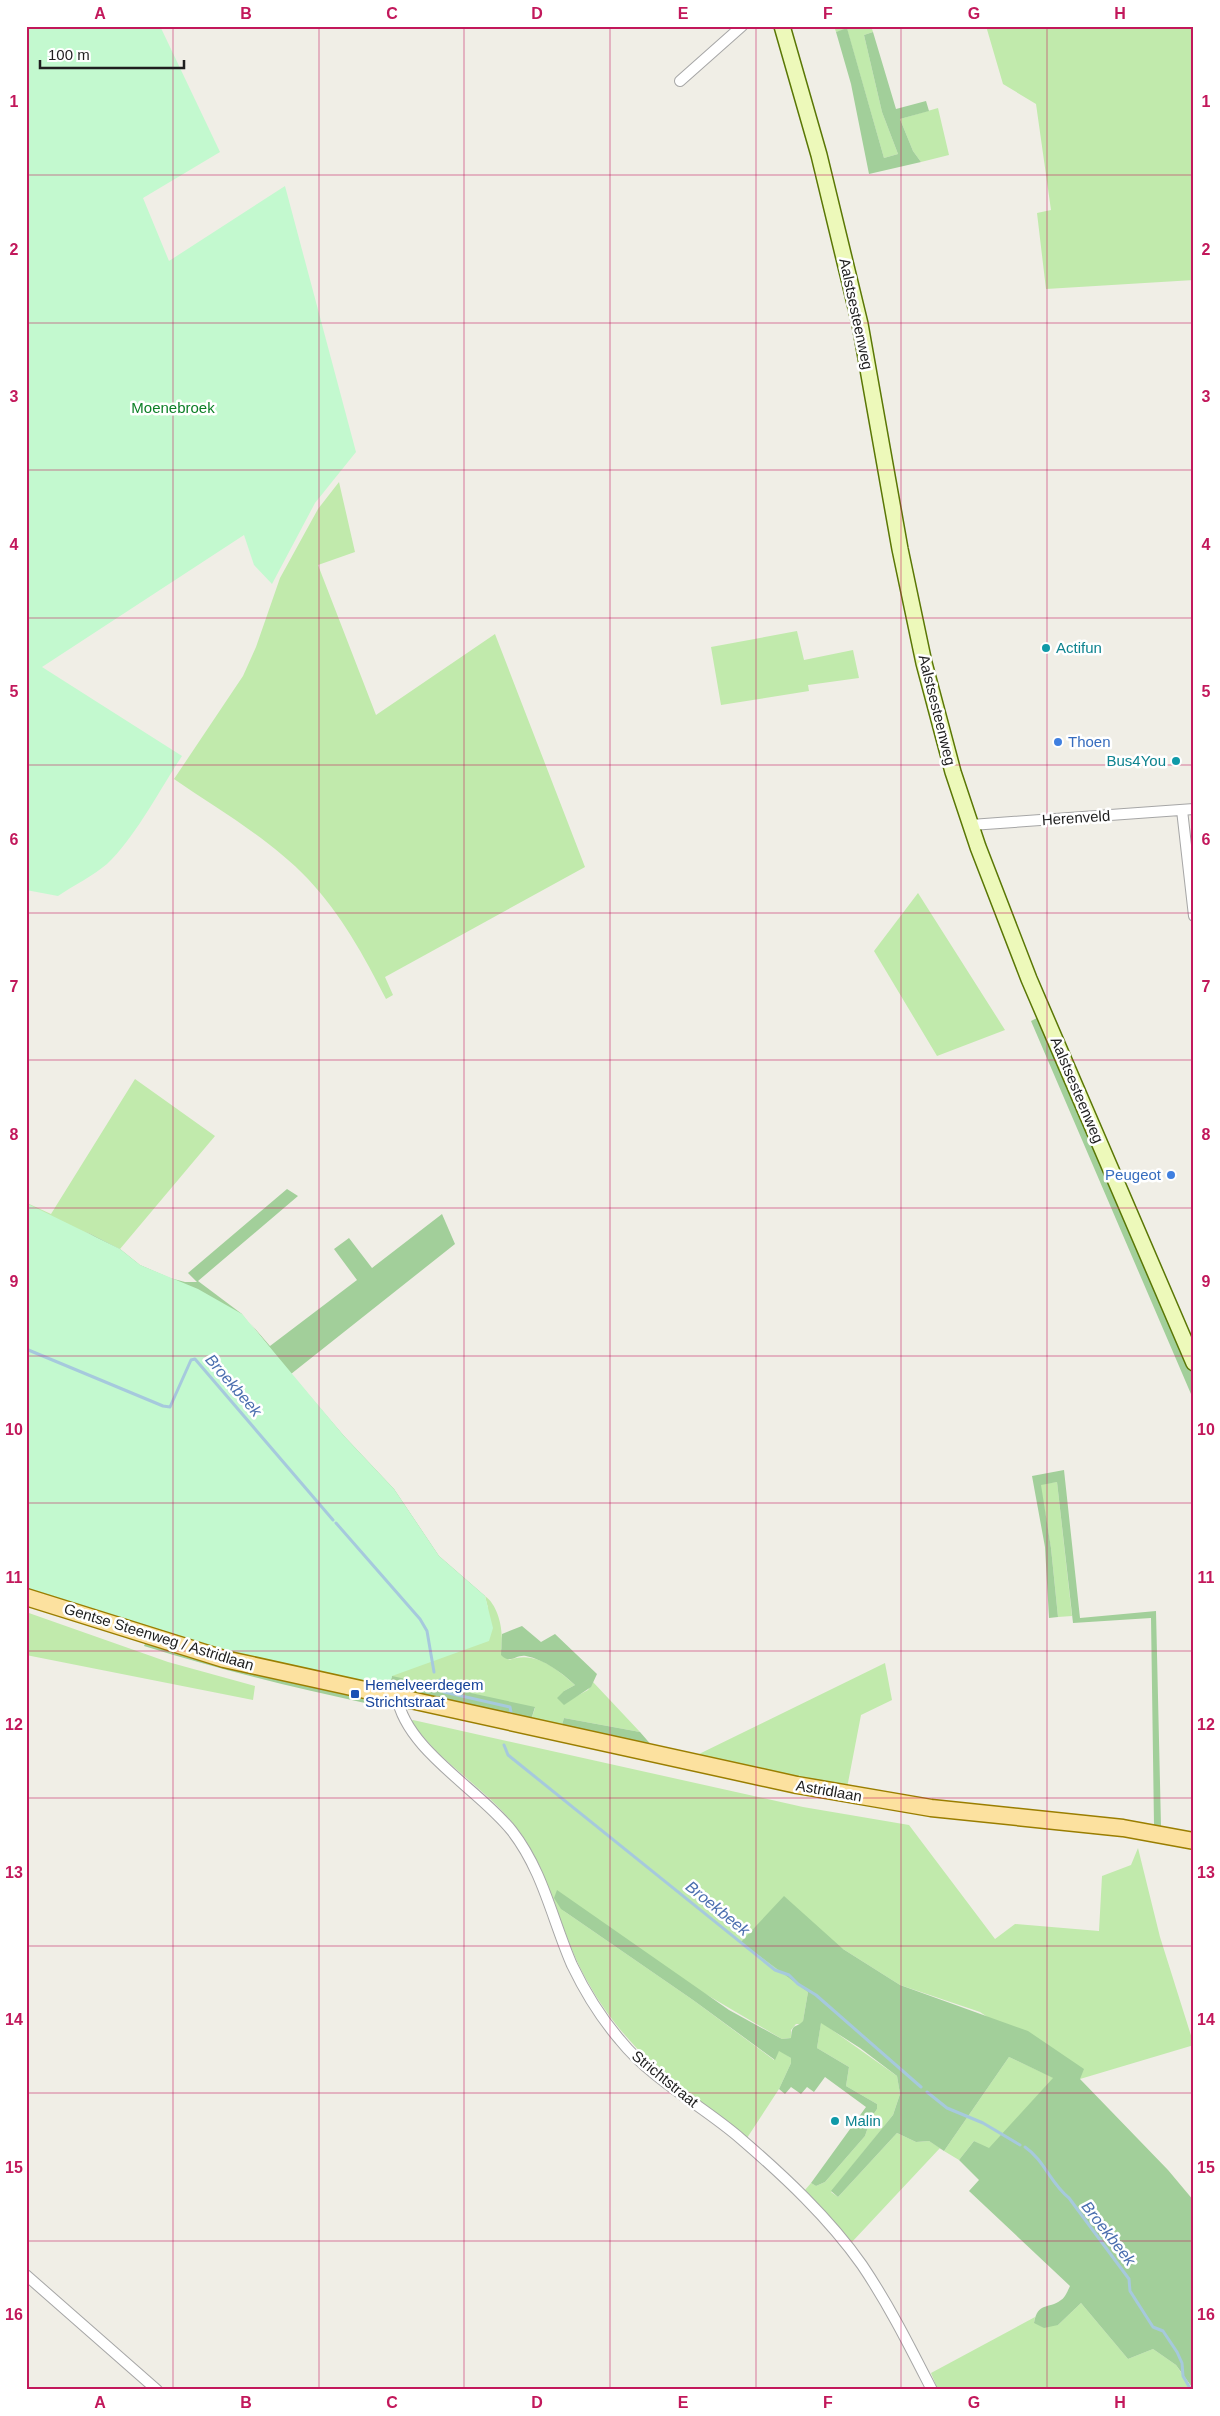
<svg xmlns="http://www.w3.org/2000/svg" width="1220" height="2416" font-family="Arial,sans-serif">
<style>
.grass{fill:#c1eaac}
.forest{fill:#a2cf9a}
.park{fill:#c3f9cf}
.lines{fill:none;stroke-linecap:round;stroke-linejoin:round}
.stream{stroke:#a6c9dd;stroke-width:3}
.minor-casing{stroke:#a6a6a6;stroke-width:12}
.secondary-casing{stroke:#5a7705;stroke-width:18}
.primary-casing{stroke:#9a7e00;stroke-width:19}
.minor{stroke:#fff;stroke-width:10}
.secondary{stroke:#edf9ba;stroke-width:15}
.primary{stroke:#fce19f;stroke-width:16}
.grid{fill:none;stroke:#c2185b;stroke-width:1;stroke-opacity:0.55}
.culture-dot{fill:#0f9aa8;stroke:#fff;stroke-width:2}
.shop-dot{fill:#3f7fe0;stroke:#fff;stroke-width:2}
.transit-dot{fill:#1a4fb4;stroke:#fff;stroke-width:2}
.labels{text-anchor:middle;stroke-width:5;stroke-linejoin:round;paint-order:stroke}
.street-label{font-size:15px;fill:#1f1f1f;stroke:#fff}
.park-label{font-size:15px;fill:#0c7f26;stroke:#fff}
.culture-label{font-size:15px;fill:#0d838f;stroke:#fff;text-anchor:start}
.shop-label{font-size:15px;fill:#366cbe;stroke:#fff;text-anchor:start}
.transit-label{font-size:15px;fill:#164399;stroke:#fff;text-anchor:start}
.water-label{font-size:16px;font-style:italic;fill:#4b6faf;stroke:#fff}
.neatline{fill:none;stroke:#c2185b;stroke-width:2}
.grid-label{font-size:16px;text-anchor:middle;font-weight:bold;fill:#c2185b}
</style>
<rect width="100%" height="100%" fill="#f0eee6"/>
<path class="grass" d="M834,26H871L873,32L864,35L882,112L898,154L884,158L847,29L836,32Z
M986,26H1194V280L1046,289L1037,213L1051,210L1036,104L1003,84Z
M938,108L949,155L921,162L913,151L900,119Z
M339,482L355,552L318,565L376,715L495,634L585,867L385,977L393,995L386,999C364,956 341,914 308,879C270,839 219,810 174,779L243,676L256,647L280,578L318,509Z
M797,631L804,660L853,650L859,678L808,685L809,691L721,705L711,647Z
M918,893L1005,1030L937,1056L874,951Z
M135,1079L215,1136L120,1249L85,1231L236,1325L242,1314L418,1543L488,1608L485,1596C499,1606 504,1632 501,1649L509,1660C535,1650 556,1668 575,1685L564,1691L575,1697L588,1690L593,1682L640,1732L564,1718L561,1728L531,1720L535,1708L392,1677L27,1203L51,1214Z
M1057,1482L1072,1616L1058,1617L1051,1548L1040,1484Z
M26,1612L168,1662L255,1686L253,1700L26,1655Z
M885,1663L892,1700L861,1715L847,1788L697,1755Z
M413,1720L803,1807L909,1825L995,1939L1015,1924L1099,1931L1102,1876L1131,1865L1138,1848L1160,1937L1194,2045L1080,2079L980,2012L900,1985L843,1949L808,1992L803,2021L802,2024H796L791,2030V2038L782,2039L561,1909L693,2000L774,2060L779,2050L791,2058V2063L779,2089L747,2138C680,2087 626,2053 585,1977C561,1933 553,1884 526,1841C504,1806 468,1781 438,1753C428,1743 420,1732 410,1722Z
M821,2022L897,2076L900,2094L893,2115L831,2192L838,2197L897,2133L916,2142L929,2141L940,2148L852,2242L805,2190L811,2183L816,2186L825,2182L865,2136L871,2118L877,2109V2104L846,2086L849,2067L817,2048Z
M1009,2057L1054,2078L989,2149L974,2141L959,2160L944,2151Z
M1081,2303L1128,2359L1153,2349L1176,2365L1193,2390H938L931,2373L1035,2317L1034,2323L1058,2325Z"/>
<path class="forest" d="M847,28L884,158L898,154L882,112L864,35L873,32L896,109L926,101L929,111L900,119L913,151L921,162L869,174L851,84L836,32Z
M1039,1017L1194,1378V1401L1031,1021Z
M287,1189L298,1196L198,1281L242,1314L236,1325L85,1231L120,1249L140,1265L170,1278L185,1282H197L188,1273Z
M442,1214L455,1244L291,1374L344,1436L394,1489L439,1556L485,1596L478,1609L250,1323L270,1346L357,1280L334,1249L349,1238L372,1268Z
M1064,1470L1080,1618L1156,1611L1161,1826L1154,1825L1151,1618L1073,1623L1057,1482L1041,1485L1051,1548L1058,1617L1049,1618L1045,1547L1032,1476Z
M522,1626L541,1642L555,1634L597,1674L591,1687L564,1705L557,1698L564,1691L575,1685C561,1672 545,1660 526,1656C516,1654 510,1665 501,1655L502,1634Z
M146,1641L369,1696L365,1703C291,1687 217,1669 144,1646Z
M392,1676L535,1707L531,1720L388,1690Z
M564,1718L640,1732L653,1747L561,1728Z
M557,1890L729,2010L782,2039L791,2038C792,2022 796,2029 803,2021L808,1992L741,1942L784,1896L843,1949L900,1985L1028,2031L1084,2069L1080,2079L1168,2170L1194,2201V2390L1176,2365L1153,2349L1128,2359L1081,2303L1058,2325L1044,2328L1034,2323C1038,2301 1048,2310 1061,2300C1065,2298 1068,2290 1070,2286L969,2191L979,2180L959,2160L974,2141L989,2148L1053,2078L1009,2057L944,2151L929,2141L916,2142L897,2133L838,2197L831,2191L893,2115L900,2094L897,2076L860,2048L821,2023L817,2048L849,2067L846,2086L877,2104V2109L871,2118L865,2136L825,2182L816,2186L811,2183L866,2107L825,2077L814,2092L807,2087L801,2094L791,2087L785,2094L779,2089L791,2063V2058L779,2051L775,2060L693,2000L561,1909L554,1898Z"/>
<path class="park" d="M26,26H160L220,152L143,198L169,261L285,186L356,452L315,503L272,584L254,565L244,535L42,667L182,756C160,789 135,838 107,864C93,876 74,885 58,896L26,890Z
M26,1203L120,1249L140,1265L198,1289L242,1314L344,1436L394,1489L439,1556L485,1596L493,1628L489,1641L392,1676L388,1690L212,1648L26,1590Z"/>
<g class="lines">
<path class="stream" d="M26,1349L163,1406L170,1407L191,1360L195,1359L333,1520
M336,1523L420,1619L427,1631L434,1672
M440,1680L444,1692L510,1707L511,1712
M504,1745L508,1755L775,1970L789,1975L798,1984L816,1995L921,2087
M927,2092L947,2108L983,2123L1020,2145
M1025,2147C1044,2160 1051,2184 1069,2198L1129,2279L1130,2291L1153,2327L1163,2331L1177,2352L1182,2363L1183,2376L1191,2390"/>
<g class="minor-casing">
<path id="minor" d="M680,81L742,26
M1182,810L1194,916
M971,825L1194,809
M397,1697C406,1750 480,1790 512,1831C543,1871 552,1919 572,1965C585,1992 601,2018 620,2040C653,2081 702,2105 741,2139C784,2176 829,2218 862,2265C889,2305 910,2347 932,2390
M26,2275L157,2390"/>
</g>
<g class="secondary-casing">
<path id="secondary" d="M782,26L819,155L860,324L900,549L924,663L953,772L978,847L1029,979L1194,1363"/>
</g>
<g class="primary-casing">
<path id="primary" d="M26,1597L224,1659L797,1785L931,1808L1123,1828L1194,1841"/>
</g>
<use href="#minor" class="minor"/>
<use href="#secondary" class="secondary"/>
<use href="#primary" class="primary"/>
</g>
<path class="grid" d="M173,26V2390M319,26V2390M464,26V2390M610,26V2390M756,26V2390M901,26V2390M1047,26V2390M26,175H1194M26,323H1194M26,470H1194M26,618H1194M26,765H1194M26,913H1194M26,1060H1194M26,1208H1194M26,1356H1194M26,1503H1194M26,1651H1194M26,1798H1194M26,1946H1194M26,2093H1194M26,2241H1194"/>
<g class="culture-dot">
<circle cx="1046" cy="648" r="5"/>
<circle cx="1176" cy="761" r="5"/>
<circle cx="835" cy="2121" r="5"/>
</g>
<g class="shop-dot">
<circle cx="1058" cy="742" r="5"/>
<circle cx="1171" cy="1175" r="5"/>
</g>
<rect class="transit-dot" x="350" y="1689" width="10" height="10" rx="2.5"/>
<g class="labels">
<g class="street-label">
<text transform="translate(856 314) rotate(78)" y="5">Aalstsesteenweg</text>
<text transform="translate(937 710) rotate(76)" y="5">Aalstsesteenweg</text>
<text transform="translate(1076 818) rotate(-4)" y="5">Herenveld</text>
<text transform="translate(1077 1090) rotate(67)" y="5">Aalstsesteenweg</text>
<text transform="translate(159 1637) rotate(17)" y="5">Gentse Steenweg / Astridlaan</text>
<text transform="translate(829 1791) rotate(10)" y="5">Astridlaan</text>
<text transform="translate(665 2079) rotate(39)" y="5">Strichtstraat</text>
</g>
<g class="park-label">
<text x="173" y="413">Moenebroek</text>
</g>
<g class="culture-label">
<text x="1056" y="653">Actifun</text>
<text x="1166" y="766" text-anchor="end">Bus4You</text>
<text x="845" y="2126">Malin</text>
</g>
<g class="shop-label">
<text x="1068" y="747">Thoen</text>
<text x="1161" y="1180" text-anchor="end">Peugeot</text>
</g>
<g class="transit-label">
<text x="365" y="1690">Hemelveerdegem<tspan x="365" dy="17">Strichtstraat</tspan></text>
</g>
<g class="water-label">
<text transform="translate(234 1385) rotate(49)" y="6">Broekbeek</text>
<text transform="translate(718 1908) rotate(39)" y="6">Broekbeek</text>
<text transform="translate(1109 2233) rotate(52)" y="6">Broekbeek</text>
</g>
</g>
<rect width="1220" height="2416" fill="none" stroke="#ffffff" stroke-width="55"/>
<path d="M40 60v8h144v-8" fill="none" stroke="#1f1f1f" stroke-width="2.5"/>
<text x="48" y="60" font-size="15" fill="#1f1f1f" stroke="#ffffff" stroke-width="4" paint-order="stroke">100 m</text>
<rect x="28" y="28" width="1164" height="2360" class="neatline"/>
<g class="grid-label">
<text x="100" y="19">A</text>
<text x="246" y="19">B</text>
<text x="392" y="19">C</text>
<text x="537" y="19">D</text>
<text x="683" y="19">E</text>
<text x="828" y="19">F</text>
<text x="974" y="19">G</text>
<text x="1120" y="19">H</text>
<text x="14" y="107">1</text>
<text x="1206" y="107">1</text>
<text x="14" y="255">2</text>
<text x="1206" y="255">2</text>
<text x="14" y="402">3</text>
<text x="1206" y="402">3</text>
<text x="14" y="550">4</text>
<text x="1206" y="550">4</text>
<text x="14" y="697">5</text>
<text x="1206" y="697">5</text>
<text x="14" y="845">6</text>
<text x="1206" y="845">6</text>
<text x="14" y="992">7</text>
<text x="1206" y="992">7</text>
<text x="14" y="1140">8</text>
<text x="1206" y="1140">8</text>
<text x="14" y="1287">9</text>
<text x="1206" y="1287">9</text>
<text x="14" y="1435">10</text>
<text x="1206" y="1435">10</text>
<text x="14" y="1583">11</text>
<text x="1206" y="1583">11</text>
<text x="14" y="1730">12</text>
<text x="1206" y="1730">12</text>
<text x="14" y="1878">13</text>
<text x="1206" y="1878">13</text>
<text x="14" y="2025">14</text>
<text x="1206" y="2025">14</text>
<text x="14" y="2173">15</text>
<text x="1206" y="2173">15</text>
<text x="14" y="2320">16</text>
<text x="1206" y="2320">16</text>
<text x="100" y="2408">A</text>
<text x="246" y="2408">B</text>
<text x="392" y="2408">C</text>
<text x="537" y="2408">D</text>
<text x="683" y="2408">E</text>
<text x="828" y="2408">F</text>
<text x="974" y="2408">G</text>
<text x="1120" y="2408">H</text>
</g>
</svg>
